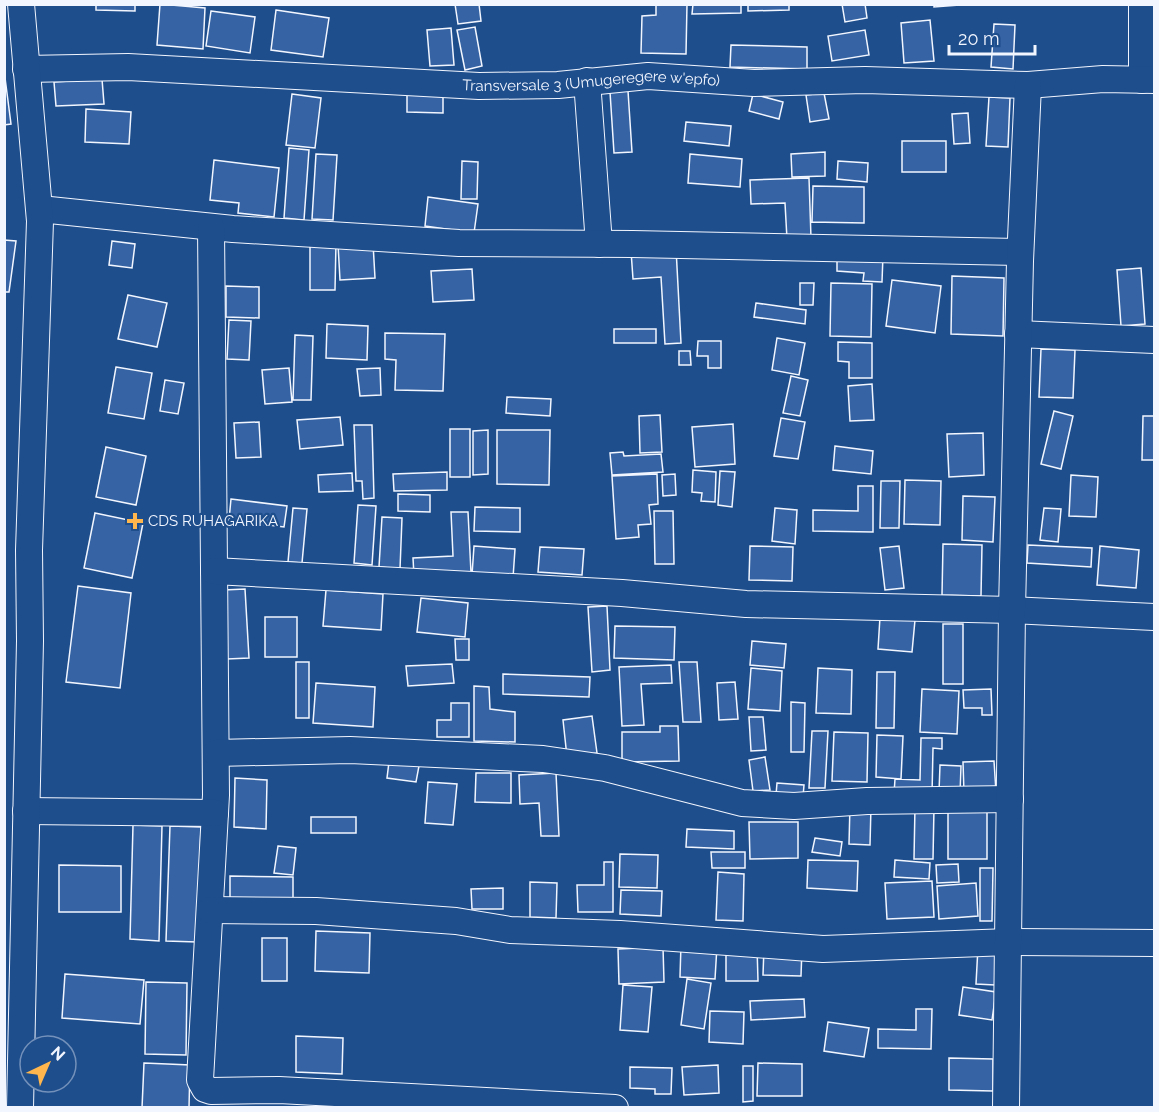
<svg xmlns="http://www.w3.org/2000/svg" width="1159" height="1112" font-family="Raleway,sans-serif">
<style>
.building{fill:#3563a3;stroke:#f2f6ff;stroke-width:1.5}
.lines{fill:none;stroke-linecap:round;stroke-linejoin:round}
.minor-casing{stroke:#f2f6ff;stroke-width:28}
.minor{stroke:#1f4e8c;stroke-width:26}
.poi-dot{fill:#ffb74d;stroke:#1f4e8c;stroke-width:2}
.labels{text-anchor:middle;stroke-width:4.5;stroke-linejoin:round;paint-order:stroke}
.street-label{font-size:15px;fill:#f2f6ff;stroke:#1f4e8c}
.poi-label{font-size:15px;fill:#f2f6ff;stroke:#1f4e8c;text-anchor:start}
</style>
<rect width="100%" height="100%" fill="#1f4e8c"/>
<path class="building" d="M96,4H135V11L96,10Z
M160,4L205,8L203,49L157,45Z
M455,4H479L481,21L458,24Z
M656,4H687L686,54L641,53L642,16L656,15Z
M693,4H741V13L692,14Z
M748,4H789V10L748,11Z
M842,4H865L867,18L845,22Z
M934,4H973L934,7Z
M276,10L329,18L323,57L271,50Z
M211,11L255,17L250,53L206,46Z
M930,20L934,61L904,63L901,23Z
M994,24L1015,25L1013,69L991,67Z
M475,27L482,66L465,70L457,30Z
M451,28L454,65L430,66L427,30Z
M865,30L869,55L832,61L828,36Z
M731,45L807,47V69L730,67Z
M4,70L11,124L4,125Z
M102,79L104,104L56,106L54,82Z
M407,85L443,86V113L407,112Z
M628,91L632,152L614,153L610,92Z
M824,93L829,119L810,122L806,95Z
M292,94L321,98L315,148L286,145Z
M753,94L783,102L779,119L749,111Z
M989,97L1010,98L1008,147L986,146Z
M86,109L131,112L129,144L85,142Z
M968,113L970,143L954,144L952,114Z
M686,122L731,126L729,146L684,141Z
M902,141H946V172H902Z
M289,148L309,150L304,220L284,218Z
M825,152V176L792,177L791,154Z
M316,154L337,155L333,220L312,219Z
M690,154L742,159L740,187L688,183Z
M214,160L279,168L274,217L238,213L239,203L210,200Z
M462,161L478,162L477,199H461Z
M838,161L868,163L867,182L837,179Z
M809,178L811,238L787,239L785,203L751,204L750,180Z
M813,186L864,187V223L812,222Z
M428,197L478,204L474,233L425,226Z
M4,240L16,241L9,292H4Z
M112,241L135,244L132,268L109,265Z
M310,242L336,243L335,290H310Z
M373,243L375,278L340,280L338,244Z
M676,248L681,343L665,344L661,277L633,279L631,251Z
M837,253L883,255L882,282L863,281L864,273L837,271Z
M1141,268L1145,324L1121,326L1117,270Z
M472,269L474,300L433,302L431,271Z
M952,276L1004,278L1003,336L951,334Z
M892,280L941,286L935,333L886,326Z
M800,283H814L813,305H800Z
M831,283L872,284L871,337L830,336Z
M226,286L259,287V318L226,317Z
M128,295L167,303L157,347L118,339Z
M756,303L806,310L805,324L754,317Z
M229,320L251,321L249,360L227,359Z
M327,324L368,326L367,360L326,358Z
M614,329H656V343H614Z
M385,333L445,334L443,391L395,390L396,360L385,359Z
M295,335L313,336L311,400H293Z
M777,338L805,343L799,375L772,370Z
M698,341H721V368H708V356H697Z
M838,342L872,343V378H849V362L838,361Z
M1041,349L1075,350L1073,398L1039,397Z
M679,351H690L691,365H679Z
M116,367L152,373L144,419L108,413Z
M289,368L292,402L265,404L262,370Z
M380,368L381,395L360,396L357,369Z
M791,376L808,380L800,416L783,413Z
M165,380L184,383L178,414L160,411Z
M872,384L874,420L850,421L848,386Z
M507,397L551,399L550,416L506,413Z
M1054,411L1073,416L1061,469L1041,464Z
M660,415L662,452L640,453L639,416Z
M1143,416H1154V460H1142Z
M340,417L343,445L300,449L297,420Z
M781,418L805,422L798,459L774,456Z
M259,422L261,457L236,458L234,423Z
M733,424L735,464L695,467L692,427Z
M354,425H372L374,498L363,499L362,481H356Z
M450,429H470V477H450Z
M488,430V474L473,475V431Z
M497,430H550L549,485L497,484Z
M983,433L984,475L949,477L947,434Z
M835,446L873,451L871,474L833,470Z
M106,447L146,456L136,505L96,497Z
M623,452L624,456L661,454L663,472L612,475L610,453Z
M693,470L716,472L715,502L701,501L702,493L692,492Z
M720,471L735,472L732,507L718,505Z
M447,472V490L394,491L393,474Z
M352,473L353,491L319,492L318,475Z
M657,474L658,504L649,505L651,524L638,525L639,537L616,539L612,476Z
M675,474L676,495L663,496L662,475Z
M1071,475L1098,477L1096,517L1069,516Z
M905,480L941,481L940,525L904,524Z
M881,481H900L899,528H880Z
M858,486H873V532L813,531V510L858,511Z
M398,494L430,495V512L398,511Z
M963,496L995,497L993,542L962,540Z
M231,499L287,506L284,527L229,520Z
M358,505L376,506L372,565L354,563Z
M475,507L520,508V532L474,531Z
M293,508L307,509L302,563L288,562Z
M775,508L797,510L795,544L772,541Z
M1044,508L1061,509L1058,542L1040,540Z
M654,511H673L674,564H655Z
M451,512H468L471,573L414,576L413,558L453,556Z
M95,513L143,523L132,578L84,568Z
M382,517L402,518L400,569L379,567Z
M943,544L982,545L981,596L942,595Z
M1028,545L1092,548L1091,567L1027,563Z
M474,546L515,549L513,578L472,575Z
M750,546L793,547L792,581L749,580Z
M899,546L904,588L885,590L880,548Z
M1100,546L1139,550L1136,588L1097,585Z
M540,547L584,549L582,575L538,572Z
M78,586L131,593L120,688L66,682Z
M245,589L249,658L227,659L224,590Z
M326,590L383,594L381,630L323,626Z
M421,598L468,603L465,637L417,632Z
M607,606L610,670L592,672L588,607Z
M265,617H297V657H265Z
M880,617L915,620L912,652L878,649Z
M943,624H963V684H943Z
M615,626L675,627L674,660L614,658Z
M455,639H469V660H456Z
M752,641L786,644L784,668L750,665Z
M296,662H309V718H296Z
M679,662H697L701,722H683Z
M452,664L454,683L408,686L406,666Z
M671,665L672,683L641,684L644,725L622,726L619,667Z
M751,668L782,671L780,711L748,709Z
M818,668L852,670L851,714L816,713Z
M877,672H895L894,728H876Z
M503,674L590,677L589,697L503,694Z
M735,682L738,719L719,720L717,683Z
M316,683L375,687L373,727L313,723Z
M474,686L489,687L490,709L515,712V742L474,741Z
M922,689L959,691L957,734L920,732Z
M991,689L992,715H982V708H964L963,690Z
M791,702L805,703L804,752H791Z
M451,703H469V737H437V720H451Z
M592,716L597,753L567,757L563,720Z
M749,717H763L766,750L751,751Z
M660,726H678L679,761L622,762V732H660Z
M812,731H828L825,788H809Z
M834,732L868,733L867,782L832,781Z
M877,735L903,736L901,779L876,777Z
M921,738H942V749L933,748L932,795L894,794L895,779L920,780Z
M765,757L770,790L753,791L749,760Z
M994,761L996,792L964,793L963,762Z
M389,762L419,766L416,782L387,778Z
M940,765L961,766L960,794L939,792Z
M476,773H511V803L475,802Z
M556,773L559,836H541L539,803L520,804L519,775Z
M235,778L267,780L266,829L234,827Z
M428,782L457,784L453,825L425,823Z
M777,783L804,785L803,797L776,795Z
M948,804L987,805V859H948Z
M850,805L871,806L870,845L849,844Z
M915,806L934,807L933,859H914Z
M311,817H356V833H311Z
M749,822H798V858L750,859Z
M133,825L162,826L159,941L130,939Z
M170,826L201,827L197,942L166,941Z
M687,829L734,831V849L686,847Z
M815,838L842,842L840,856L812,852Z
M278,846L296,848L293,875L274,873Z
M711,852H745V868H712Z
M620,854L658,855L657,888L619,887Z
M808,860L858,861L857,891L807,888Z
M895,860L930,863L929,879L894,877Z
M604,862H613V912H578L577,885H604Z
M958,864L959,882L937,883L936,865Z
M59,865L121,866V912H59Z
M980,868H993L992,921H980Z
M718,872L744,874L743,921L716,920Z
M230,876L293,877V902L230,901Z
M932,881L934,917L887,919L885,883Z
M530,882L557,883L556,918L530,917Z
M976,883L978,916L939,919L937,886Z
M503,888V909H472L471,889Z
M621,890L662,891L661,916L620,914Z
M316,931L370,933L369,973L315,971Z
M262,938H287V981H262Z
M681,944L717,946L715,979L680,977Z
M726,946H757L758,981H726Z
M663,947L664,982L619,984L618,949Z
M764,947L802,948L801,976L763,975Z
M978,947L996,948L995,985L976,984Z
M65,974L144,980L140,1024L62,1018Z
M687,979L711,983L704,1029L681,1025Z
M146,982L187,983L186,1055L145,1054Z
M623,985L652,987L648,1032L620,1030Z
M963,987L996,992L992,1020L959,1015Z
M804,999L805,1017L751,1020L750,1001Z
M916,1009H932L931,1049L878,1048V1029L916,1030Z
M710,1011L744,1012L743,1044L709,1042Z
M828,1022L869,1028L864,1057L824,1051Z
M296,1036L343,1038L342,1074L296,1072Z
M949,1058L993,1059V1091L949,1090Z
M144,1063L190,1065L189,1108H142Z
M758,1063L802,1064V1096H757Z
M718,1065L719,1093L684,1095L682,1067Z
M743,1066H753V1101L743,1102Z
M630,1067L672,1068L671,1094H655V1089L630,1088Z"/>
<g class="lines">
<g class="minor-casing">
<g id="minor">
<path d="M1142,4V80"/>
<path id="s1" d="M26,69L128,67L479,86L558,85L648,76L754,83L865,80L1028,85L1103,79L1154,80"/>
<path d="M587,81L599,244"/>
<path d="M40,209L233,229L459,243L633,244L1020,252"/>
<path d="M211,227L216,795L200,1080L205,1089L211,1091L279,1090L615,1108"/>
<path d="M1018,334L1154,340"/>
<path d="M214,571L622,593L746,604L1012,610L1154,617"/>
<path d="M216,753L350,750L543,759L605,768L742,803L794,806L867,801L1010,799"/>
<path d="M26,811L215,813"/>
<path d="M210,910L316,911L456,921L510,930L620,934L823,949L1009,942L1154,943"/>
<path d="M20,1108L30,641L29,550L40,221L21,4"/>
<path d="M1006,1108L1012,610L1020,261L1028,85"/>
</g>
</g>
<use href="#minor" class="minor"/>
</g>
<path class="poi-dot" d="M132 512h6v6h6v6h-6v6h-6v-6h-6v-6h6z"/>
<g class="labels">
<g class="street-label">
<text dy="5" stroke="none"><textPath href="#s1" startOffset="566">Transversale 3 (Umugeregere w'epfo)</textPath></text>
</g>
<g class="poi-label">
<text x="148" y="526">CDS RUHAGARIKA</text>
</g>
</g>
<rect width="1159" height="1112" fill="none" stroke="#f2f6ff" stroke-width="12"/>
<g transform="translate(48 1064) rotate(44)"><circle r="28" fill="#1f4e8c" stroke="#7391ba" stroke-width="1.5"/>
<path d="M0-4.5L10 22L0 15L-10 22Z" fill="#ffb74d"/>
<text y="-9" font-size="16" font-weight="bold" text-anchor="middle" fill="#f2f6ff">N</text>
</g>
<path d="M949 45v9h86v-9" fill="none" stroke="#f2f6ff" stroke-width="3"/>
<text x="958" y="45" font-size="18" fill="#f2f6ff" stroke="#1f4e8c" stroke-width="4.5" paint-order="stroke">20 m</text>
</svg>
